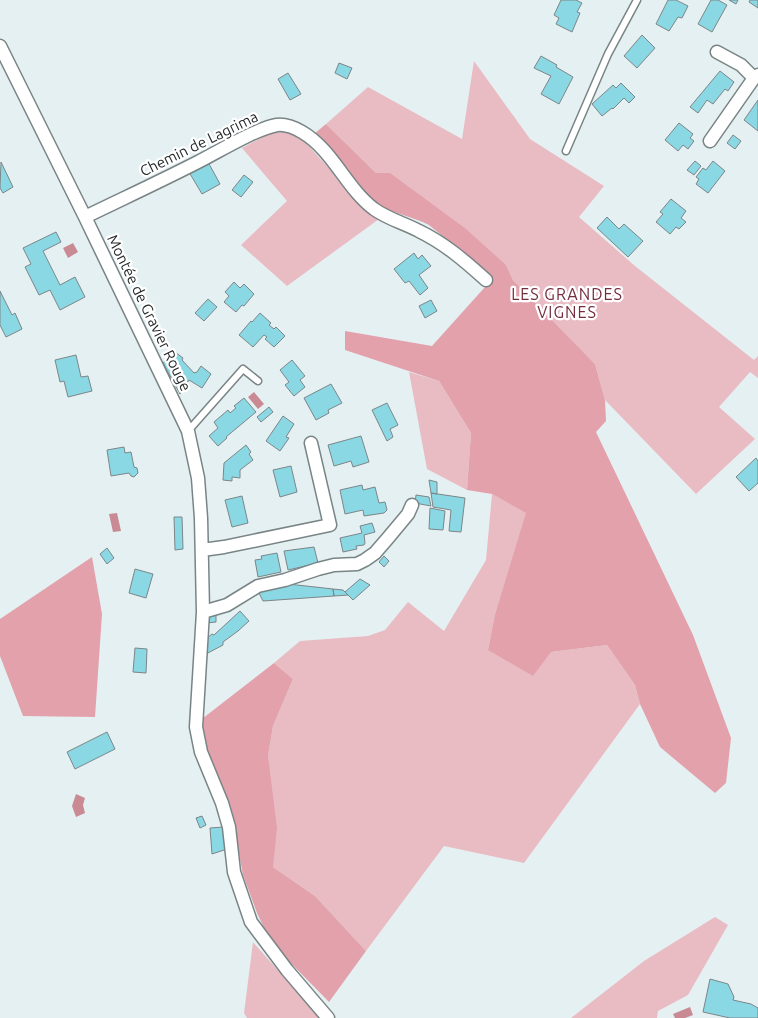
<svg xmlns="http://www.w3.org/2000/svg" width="758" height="1018" font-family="Ubuntu,sans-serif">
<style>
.green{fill:#e9bcc3}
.forest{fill:#e2a1ab}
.water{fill:#c98a94}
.building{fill:#8bd8e5;stroke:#7c8688}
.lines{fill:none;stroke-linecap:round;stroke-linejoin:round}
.lane-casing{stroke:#798485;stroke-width:9}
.street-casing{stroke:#798485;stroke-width:15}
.lane{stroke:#fff;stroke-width:6}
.street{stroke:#fff;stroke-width:12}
.labels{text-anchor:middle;stroke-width:4.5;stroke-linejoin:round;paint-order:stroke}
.street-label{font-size:15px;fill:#262a2b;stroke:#fff}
.neighbourhood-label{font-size:16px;letter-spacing:1px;fill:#742d3d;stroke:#fff}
</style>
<rect width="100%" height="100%" fill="#e5f0f2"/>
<path class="green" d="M474,61L530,139L604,186L579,217L635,266L754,360L758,356V378L750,372L719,407L755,439L696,494L605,400L595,364L513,280L506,265L376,173L326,124L368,87L462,139Z
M274,131H289L297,133L363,206L379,219L287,286L241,245L287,201L242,148Z
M409,372L439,381L471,433L467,490L427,469Z
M492,494L527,513L495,614L488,650L551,652L607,645L635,685L640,704L524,863L444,846L366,951L315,896L273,867L268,756L273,726L293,679L274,663L300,641L368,636L385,630L408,602L444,631L486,560Z
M715,917L728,925L688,995L658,1011L657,1018H571L644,961Z
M253,942L320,1018H247L244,1013Z"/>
<path class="forest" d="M326,124L376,173H390L466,229L506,265L513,280L595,364L605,400L606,421L596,432L693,635L731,738L726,783L715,793L660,747L640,704L635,685L607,645L551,652L533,676L488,650L495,614L526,513L492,494L467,490L471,433L439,381L345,350V331L432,346L485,287L487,272L429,225C414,217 398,215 383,207C357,193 333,157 314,134Z
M92,557L102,614L95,717L23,716L0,656V619Z
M274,663L293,679L273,726L268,756L277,828L273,867L315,896L366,951L329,1002L281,953L266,932L257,913L243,875L238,848L198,722Z"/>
<path class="water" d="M73,243L78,252L68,258L63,248Z
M254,392L264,404L258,409L248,397Z
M117,513L121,531L113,532L109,514Z
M76,794L85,798L83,805L85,813L76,817L72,806Z
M690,1007L693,1015L685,1018H675L673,1014Z"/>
<path class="building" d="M561,0H576L582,3L577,12L580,13L572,32L556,24L559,18L554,15Z
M668,0H676L688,6L682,18L678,17L669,31L656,24Z
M711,0H718L727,5L712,32L698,24Z
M729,0H738L736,4Z
M750,0H758V8L749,2Z
M642,35L655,48L637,68L624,56Z
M541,56L557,65L556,67L573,77L559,104L541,94L551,76L534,68Z
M339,63L352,68L347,79L335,73Z
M720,71L734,82L728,91L725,89L713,104L707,100L698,113L690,107Z
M288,73L301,94L290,100L278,79Z
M621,83L635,97L629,103L624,98L613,109L612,108L602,116L592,104L613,85L616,88Z
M758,100V131L744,120Z
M679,123L693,134L690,138L694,141L688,149L683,145L678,151L665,140Z
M733,135L741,141L735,149L727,143Z
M695,161L701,166L694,175L687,170Z
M713,161L725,171L708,193L696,184L699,179L696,177L703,168L706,170Z
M1,162L13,187L3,193L0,188Z
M208,162L220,184L202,194L189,172Z
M244,175L253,182L241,197L232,190Z
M671,199L686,211L681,218L686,222L679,229L676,227L670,234L656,222L663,214L660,212Z
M607,217L619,229L624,224L643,241L628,257L597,228Z
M56,232L61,242L43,251L60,285L75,277L85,297L60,310L50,290L39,295L25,267L31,264L23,248Z
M414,253L418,259L422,255L431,266L419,275L428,288L420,295L409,281L405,283L394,269Z
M234,282L240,288L244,284L254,294L244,306L242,305L236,312L224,302L229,296L225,292Z
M0,291L12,315L15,313L22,329L6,337L0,325Z
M208,299L217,307L204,321L195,313Z
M431,300L437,311L425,318L419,306Z
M260,313L271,323L269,325L274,329L276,327L285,336L274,347L265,339L267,337L264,335L253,347L239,335L251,321L252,322Z
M175,352L183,358L182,360L194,373L197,372L201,366L211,374L202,388L189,380L180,394L163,363Z
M76,355L81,377L88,376L92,391L68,397L64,381L60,382L55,360Z
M292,360L305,376L300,380L305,387L294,396L285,385L289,382L280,370Z
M331,384L342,403L328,410L329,413L316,420L304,398Z
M244,398L256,412L226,437L227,438L218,446L209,436L218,428L214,422L228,410L230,413L236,408L234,406Z
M387,403L398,425L390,429L393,437L387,441L372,410Z
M269,407L273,412L261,422L257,417Z
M283,416L294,424L286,437L289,438L280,451L266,441Z
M361,436L369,462L353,467L351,461L334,466L328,445Z
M246,445L251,452L249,454L253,460L240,470V478L232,477V481L223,480L224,463Z
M124,447L125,453L131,452L134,467L137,468L138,473L134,477L131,476L129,473L111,476L107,450Z
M756,458L758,461V483L749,491L736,477Z
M291,466L297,492L280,497L273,470Z
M429,480L437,482V494L431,493Z
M362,485L363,490L375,487L379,503L385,502L387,510L384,513L364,516L363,510L345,514L340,490Z
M431,493L465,498L461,532L449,531L451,510L433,507Z
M416,495L429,497L431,506L415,503Z
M242,496L248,523L232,527L225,500Z
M430,508L445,511L443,530L429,529Z
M174,517H182L183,549L175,550Z
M372,523L375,532L364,535L365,543L364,545L356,546L357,549L343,552L340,538L362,533L360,526Z
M314,547L318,563L288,570L284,551Z
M107,548L114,558L107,564L100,554Z
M277,553L281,572L258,577L255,560L262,559L261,556Z
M384,556L389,561L384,567L379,562Z
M135,569L153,574L146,598L129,593Z
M360,579L370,585L353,600L345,592Z
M288,584L333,589L334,596L263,601L257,589Z
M333,589L343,590L348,595L334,596Z
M240,611L249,621L238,631L223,642V645L206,654V639L212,634L214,635Z
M216,612V622L207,623L208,615Z
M135,648L147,649L146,673L133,672Z
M107,732L115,749L75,769L67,752Z
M202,816L206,825L200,828L196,818Z
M223,827L227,849L212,854L210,828Z
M710,979L728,984L734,997L733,1000L751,1004L758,1008V1018H730L703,1012Z"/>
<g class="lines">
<g class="lane-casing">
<path id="lane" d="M566,151L608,54L637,0
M188,431L243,369L258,381"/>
</g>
<g class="street-casing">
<path id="street" d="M0,46L85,217L188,431L198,478L201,518L203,612L196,727L201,752L222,803L229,827L234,872L251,922L287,970L328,1018
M717,52L741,65L754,78
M710,141L754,78L758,75
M85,217C122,199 161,181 198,162C218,152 255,129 277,125C285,124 295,128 302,132C333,150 346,188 374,209C388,219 404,223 419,231C444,243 465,261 486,280
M202,550L224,547L330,525L311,443
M203,612L227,605L258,586L285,580L318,569L334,565L357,564L365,560L375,553L388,538L408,514L412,505"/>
</g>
<use href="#lane" class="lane"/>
<use href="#street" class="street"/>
</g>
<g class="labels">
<g class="street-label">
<text transform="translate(199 144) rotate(-26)" y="5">Chemin de Lagrima</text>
<text transform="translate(149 313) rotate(64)" y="5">Montée de Gravier Rouge</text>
</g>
<g class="neighbourhood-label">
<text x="567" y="300">LES GRANDES<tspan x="567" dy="18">VIGNES</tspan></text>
</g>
</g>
</svg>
